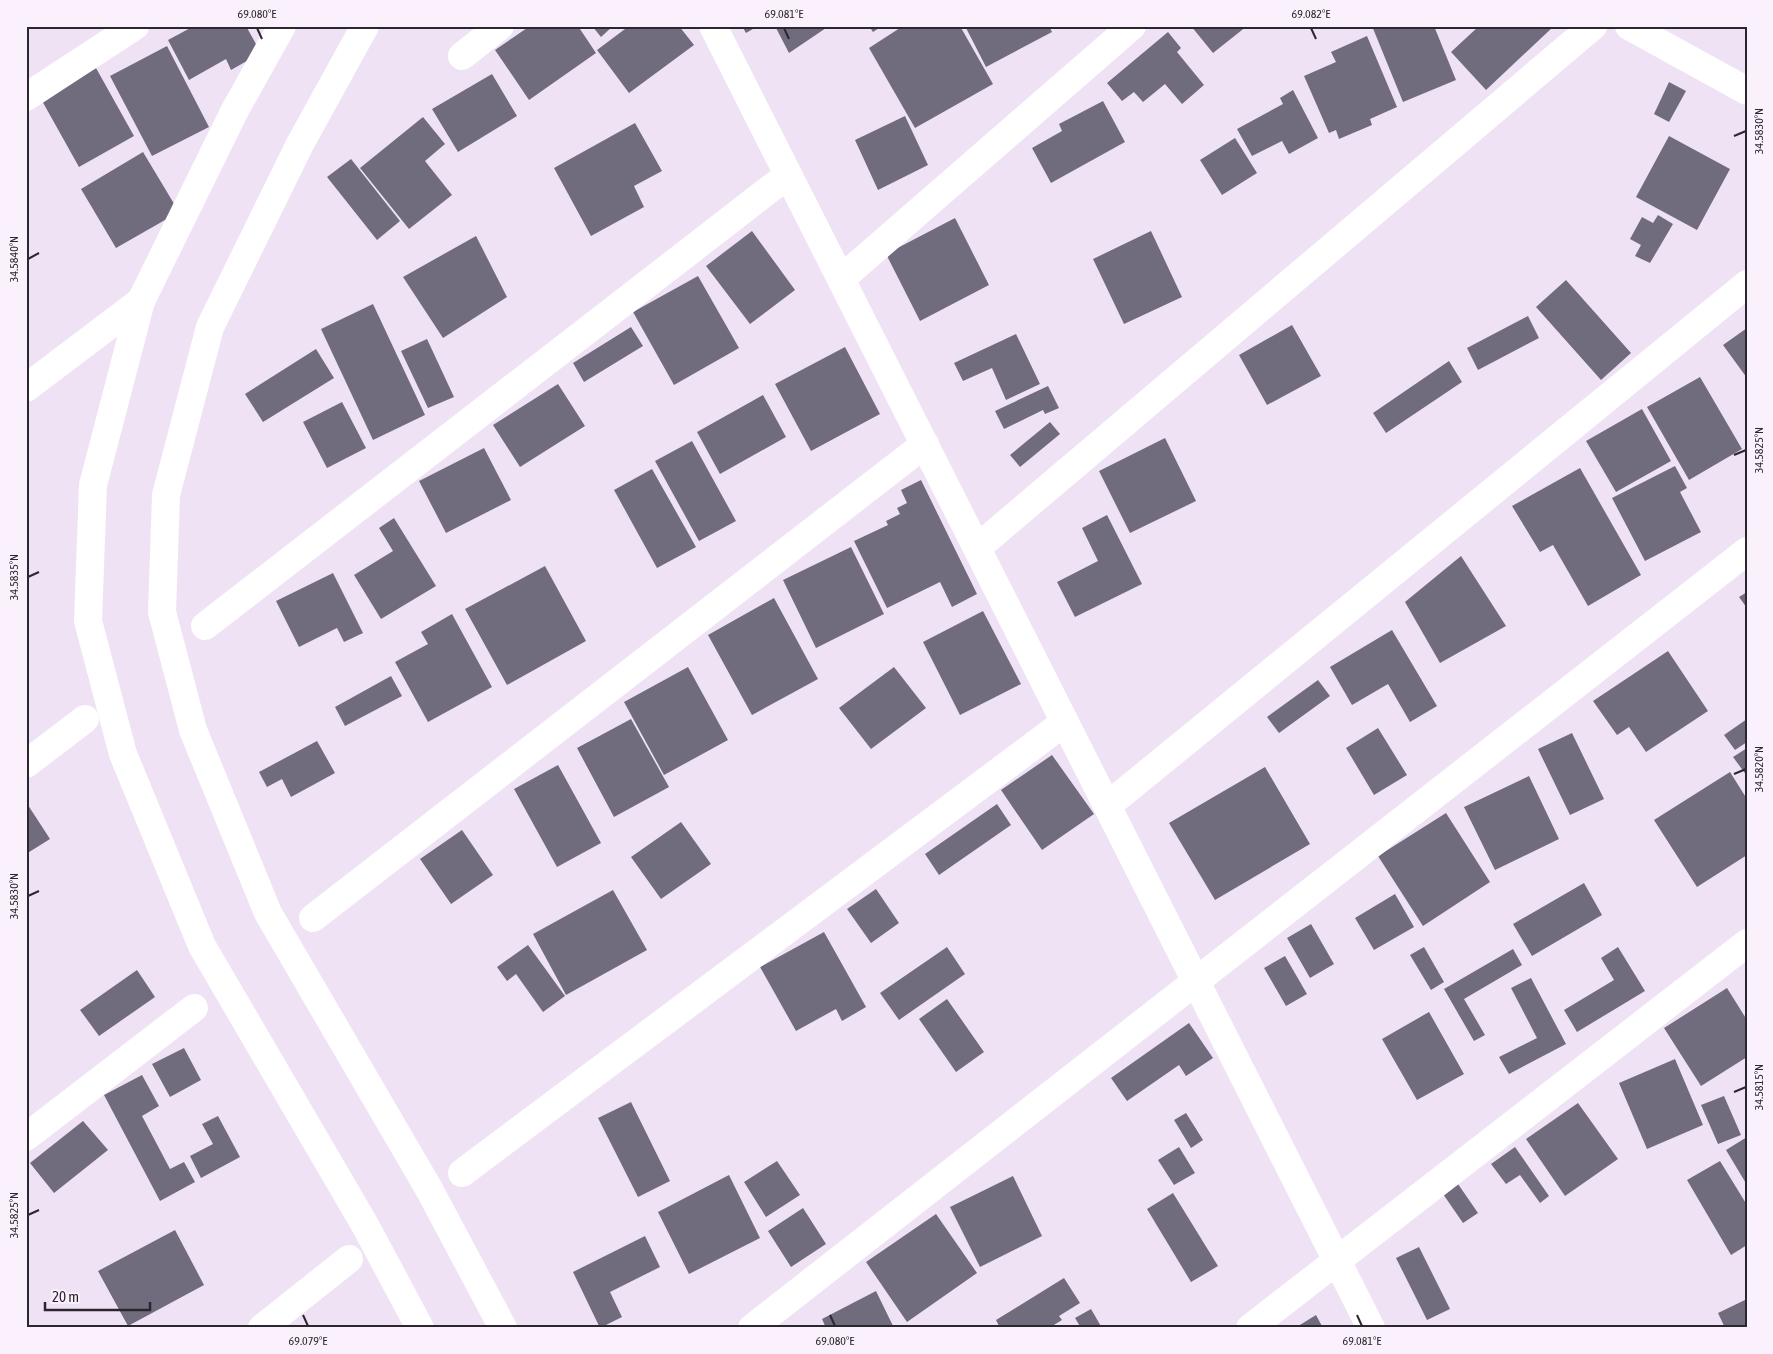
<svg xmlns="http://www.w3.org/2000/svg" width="1773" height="1354" font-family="'Asap Condensed',sans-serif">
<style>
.building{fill:#706c7e}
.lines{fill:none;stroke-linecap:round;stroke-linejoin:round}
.street{stroke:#fff;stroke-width:28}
.secondary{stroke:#fff;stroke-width:28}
.ticks{fill:none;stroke:#2c272e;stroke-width:2}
.neatline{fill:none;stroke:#2c272e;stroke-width:2}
.ticks-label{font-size:12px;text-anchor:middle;fill:#2c272e}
</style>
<rect width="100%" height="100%" fill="#f0e2f5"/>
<path class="building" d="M194,26H246L261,53L231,70L226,59L189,80L168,40Z
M530,26H578L596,53L529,100L495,50Z
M592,26H613L601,37Z
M629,26H679L694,45L629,93L597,50Z
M742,26H758L746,33Z
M775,26H829L789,53Z
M869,26H882L873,32Z
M903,26H960L993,84L915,128L869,48Z
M965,26H1049L1052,32L986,67Z
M1191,26H1247L1213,53Z
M1372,26H1434L1456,80L1403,102Z
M1479,26H1554L1486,90L1451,52Z
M1168,32L1181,48L1177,52L1204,85L1182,104L1165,84L1143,102L1134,92L1122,101L1107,83Z
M1367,36L1397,107L1370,119L1372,125L1339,139L1336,130L1329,133L1304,76L1336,62L1331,52Z
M167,46L209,127L152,156L110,76Z
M96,68L134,136L79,167L41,99Z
M492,74L517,116L458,152L432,109Z
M1669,82L1686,91L1669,122L1654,114Z
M1293,90L1318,138L1289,154L1282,141L1252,156L1237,129L1283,104L1280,98Z
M1103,101L1125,142L1051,183L1032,148L1062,131L1059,124Z
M905,116L928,165L878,190L855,140Z
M423,117L445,144L425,161L452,195L409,229L360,168Z
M635,123L662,171L634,186L644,207L591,236L554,168Z
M1669,136L1730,169L1697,230L1636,197Z
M1235,138L1257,173L1222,195L1200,160Z
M143,152L179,212L116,248L81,189Z
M351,159L400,221L377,240L327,177Z
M1658,215L1673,224L1650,263L1635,256L1641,245L1630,239L1642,217L1653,223Z
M955,218L989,285L920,321L886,254Z
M752,231L795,290L750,324L706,266Z
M1151,231L1182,297L1124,324L1093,259Z
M476,236L507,297L443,338L403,277Z
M698,276L739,348L674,385L633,312Z
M1566,280L1631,353L1601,380L1536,307Z
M373,304L425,415L373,440L321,329Z
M1528,316L1539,338L1478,370L1467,348Z
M1292,325L1321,376L1267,405L1239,355Z
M631,327L643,346L584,382L573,363Z
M1747,328V378L1723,345Z
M1016,334L1040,384L1006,400L992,368L963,381L954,363Z
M427,339L454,397L428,408L401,351Z
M845,347L880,414L811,451L775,384Z
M316,349L334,378L263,422L245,394Z
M1449,361L1462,382L1386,433L1373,413Z
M1700,377L1742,449L1689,480L1647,407Z
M558,384L585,426L520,467L493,425Z
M1048,386L1059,408L1045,414L1043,410L1004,429L995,411Z
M763,395L786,437L720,474L697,432Z
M342,402L366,448L327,468L303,422Z
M1642,409L1671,461L1616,492L1586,441Z
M1050,422L1060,434L1020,467L1010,455Z
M1165,438L1196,501L1130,533L1099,471Z
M692,441L736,521L699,541L655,461Z
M484,448L511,500L446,533L419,481Z
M1675,466L1687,488L1680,492L1701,532L1645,561L1612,498Z
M1580,468L1641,575L1588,606L1553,545L1540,552L1512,506Z
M652,469L696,547L657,568L614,490Z
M921,480L977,594L952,607L940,582L887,608L854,541L888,525L886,521L900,514L897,508L907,503L901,490Z
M1107,515L1142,584L1075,617L1057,582L1098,561L1082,528Z
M394,518L436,586L381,619L354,575L393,551L379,528Z
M851,547L884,614L816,648L783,580Z
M1461,556L1506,626L1440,663L1405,602Z
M545,566L586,641L507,685L465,609Z
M333,573L363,633L344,642L337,628L299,647L276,601Z
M1747,592V608L1739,597Z
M774,598L818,679L752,715L708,635Z
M983,611L1021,684L960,715L923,642Z
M452,614L492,687L428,722L395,662L428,644L421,632Z
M1392,630L1437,706L1410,722L1388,684L1352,705L1330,667Z
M1668,651L1708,711L1646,752L1629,727L1617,735L1593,701Z
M688,667L728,740L664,775L624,702Z
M894,667L926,708L871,749L839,708Z
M391,676L402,696L345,726L335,707Z
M1318,680L1330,696L1279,733L1267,717Z
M631,719L669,787L614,817L577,748Z
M1747,719V742L1735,750L1724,735Z
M1378,728L1407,775L1374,795L1346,748Z
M1572,733L1604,799L1570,815L1538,749Z
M317,741L335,773L291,797L282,779L267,787L259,772Z
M1747,748V776L1733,757Z
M1052,755L1094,814L1042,850L1001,790Z
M558,765L601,843L557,867L514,789Z
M1265,767L1310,844L1215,900L1169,823Z
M1730,772L1747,799V855L1697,887L1654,820Z
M1529,776L1559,839L1495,870L1464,807Z
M26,802L50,839L26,854Z
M997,804L1011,825L939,875L925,854Z
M1446,813L1490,882L1423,926L1378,856Z
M681,822L711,864L661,899L631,857Z
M462,830L493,875L451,904L420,859Z
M1584,883L1602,915L1532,956L1513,924Z
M876,889L899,923L871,943L847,909Z
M613,890L647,950L566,995L533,934Z
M1395,894L1414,927L1374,950L1355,918Z
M1311,924L1334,964L1310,978L1287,938Z
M824,932L866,1007L842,1021L836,1009L796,1031L760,967Z
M528,945L565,996L543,1012L516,974L507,981L497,967Z
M947,947L965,974L899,1020L880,993Z
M1424,947L1444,982L1431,990L1410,955Z
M1618,947L1645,991L1577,1032L1564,1010L1614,980L1601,958Z
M1513,949L1522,965L1464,999L1485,1035L1474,1041L1444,989Z
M1285,956L1307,994L1286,1006L1264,968Z
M137,970L155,997L99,1036L80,1010Z
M1531,978L1566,1044L1509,1074L1499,1057L1537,1038L1511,988Z
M1727,988L1747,1020V1057L1701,1086L1664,1028Z
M947,999L984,1052L956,1072L919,1019Z
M1429,1012L1464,1074L1417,1100L1382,1039Z
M1189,1023L1213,1058L1186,1076L1179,1065L1127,1101L1111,1078Z
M184,1048L201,1080L170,1097L152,1064Z
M1675,1059L1703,1125L1647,1149L1619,1083Z
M142,1075L159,1106L142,1116L170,1169L184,1162L195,1182L160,1201L104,1095Z
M1724,1096L1741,1135L1718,1144L1701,1105Z
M631,1102L670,1181L638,1197L598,1118Z
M1578,1103L1618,1159L1565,1196L1526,1139Z
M1186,1113L1203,1140L1191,1148L1174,1120Z
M218,1116L240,1157L201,1178L190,1156L213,1144L202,1124Z
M83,1121L108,1150L54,1193L30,1163Z
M1747,1137V1185L1726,1150Z
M1179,1147L1195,1173L1174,1185L1158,1160Z
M1515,1147L1549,1196L1540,1203L1520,1175L1506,1184L1491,1164Z
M777,1161L800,1195L766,1217L744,1182Z
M1720,1161L1747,1205V1245L1731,1255L1687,1180Z
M729,1175L760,1238L689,1274L658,1212Z
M1013,1176L1042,1236L980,1267L950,1207Z
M1458,1184L1478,1213L1463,1223L1443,1194Z
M1173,1193L1218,1266L1191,1282L1147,1209Z
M803,1208L826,1244L791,1267L768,1231Z
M936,1214L977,1273L907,1322L866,1262Z
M175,1230L204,1285L128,1326L98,1271Z
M645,1236L660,1267L610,1292L622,1317L600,1328L573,1272Z
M1419,1247L1450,1309L1427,1320L1396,1258Z
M1064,1278L1080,1303L1059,1316L1062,1320L1049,1328H1000L996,1320Z
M876,1291L894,1328H826L822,1319Z
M1747,1299V1328H1725L1718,1313Z
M1091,1309L1102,1328H1081L1075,1318Z
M1316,1315L1323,1328H1295Z"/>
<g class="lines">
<path class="street" d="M713,26L1371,1328
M1629,26L1747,91
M462,56L500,26
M26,97L135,26
M841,279L1132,26
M26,388L141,301
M977,548L1593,26
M205,626L788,175
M26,764L85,719
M1107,806L1747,284
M313,918L925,444
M26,1137L194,1008
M462,1173L1065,722
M262,1328L349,1259
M752,1328L1747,551
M1250,1328L1747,943"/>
<path class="secondary" d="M282,26L235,110L141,301L93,485L88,621L123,754L202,946L365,1225L420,1328
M365,26L300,144L210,327L166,495L162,612L193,730L268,913L429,1189L503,1328"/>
</g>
<path class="ticks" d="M257,28L262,39M784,28L789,39M1311,28L1316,39M1734,136L1746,131M28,259L39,253M1734,455L1746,450M28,577L39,572M1734,774L1746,769M28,896L39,891M1734,1092L1746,1087M28,1215L39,1210M303,1315L308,1326M830,1315L835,1326M1357,1315L1362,1326"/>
<rect width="1773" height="1354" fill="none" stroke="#faf1fd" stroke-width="55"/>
<path d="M45 1302v8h105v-8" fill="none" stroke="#2c272e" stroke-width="2.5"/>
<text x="52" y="1302" font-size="15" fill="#2c272e" stroke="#faf1fd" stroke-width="4" paint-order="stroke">20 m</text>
<rect x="28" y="28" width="1718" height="1298" class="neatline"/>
<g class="ticks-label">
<text x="257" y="18">69.080°E</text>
<text x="784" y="18">69.081°E</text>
<text x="1311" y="18">69.082°E</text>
<text transform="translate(1759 131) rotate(-90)" y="4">34.5830°N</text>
<text transform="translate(14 259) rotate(-90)" y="4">34.5840°N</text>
<text transform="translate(1759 450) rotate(-90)" y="4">34.5825°N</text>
<text transform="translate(14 577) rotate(-90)" y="4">34.5835°N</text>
<text transform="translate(1759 769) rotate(-90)" y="4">34.5820°N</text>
<text transform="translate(14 896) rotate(-90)" y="4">34.5830°N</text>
<text transform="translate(1759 1087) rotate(-90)" y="4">34.5815°N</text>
<text transform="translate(14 1215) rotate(-90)" y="4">34.5825°N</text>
<text x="308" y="1345">69.079°E</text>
<text x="835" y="1345">69.080°E</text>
<text x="1362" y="1345">69.081°E</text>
</g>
</svg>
